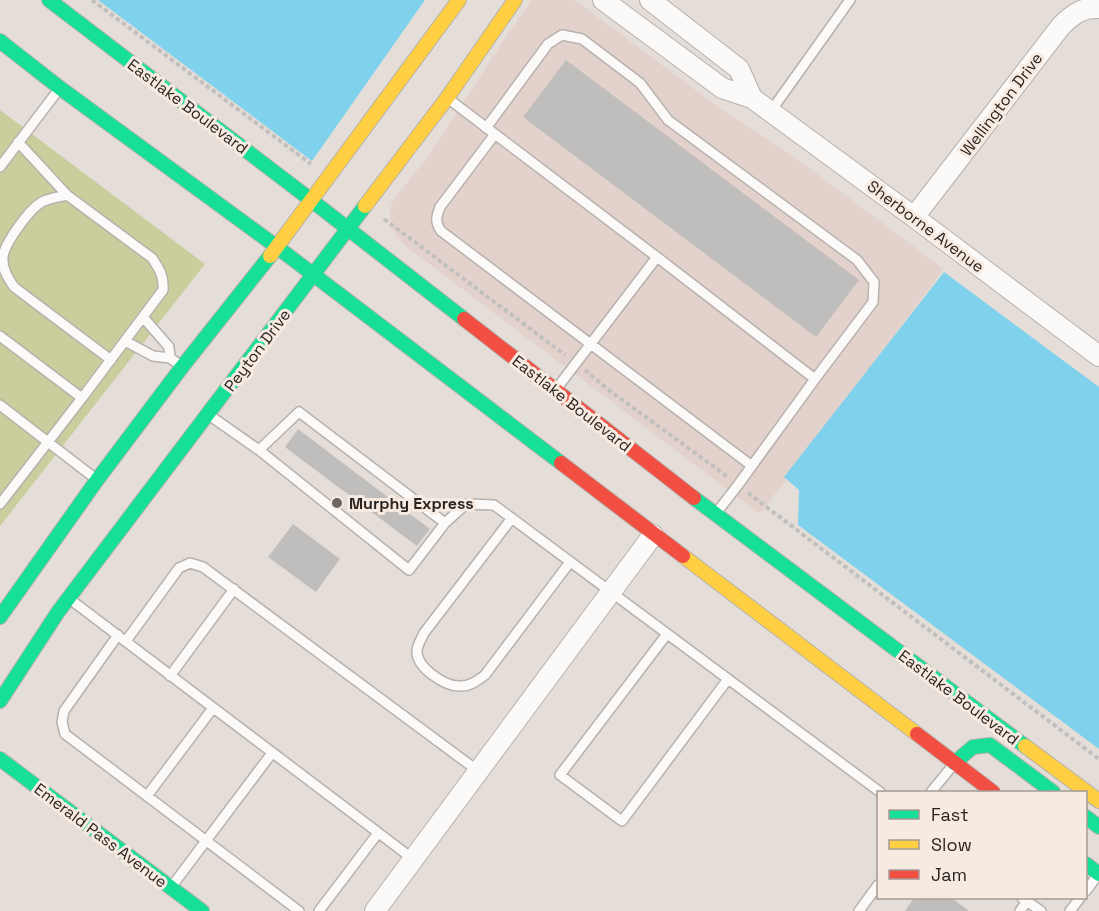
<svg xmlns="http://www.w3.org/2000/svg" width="1099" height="911" font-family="'Space Grotesk',sans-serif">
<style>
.commercial{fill:#e3d2cc}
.green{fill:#c9ce9c}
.water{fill:#80d2ec}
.building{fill:#c0bebd}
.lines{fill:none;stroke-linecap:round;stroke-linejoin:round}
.lane-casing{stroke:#b7b1ad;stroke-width:12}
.street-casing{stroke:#b7b1ad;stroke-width:22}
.fast-casing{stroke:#b7b1ad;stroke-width:16}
.slow-casing{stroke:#b7b1ad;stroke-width:16}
.jam-casing{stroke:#b7b1ad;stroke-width:16}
.path{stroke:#c2c0be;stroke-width:4;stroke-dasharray:4.5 3;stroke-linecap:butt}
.lane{stroke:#fbfaf9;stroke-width:9}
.street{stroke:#fbfaf9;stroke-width:20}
.fast{stroke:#16e098;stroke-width:14}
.slow{stroke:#ffcf43;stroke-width:14}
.jam{stroke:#f24e42;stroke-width:14}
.poi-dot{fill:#6b6661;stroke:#f7eae0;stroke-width:2}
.labels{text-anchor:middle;stroke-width:6;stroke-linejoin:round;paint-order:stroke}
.street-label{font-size:16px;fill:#2a2521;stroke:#f7eae0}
.poi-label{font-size:16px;font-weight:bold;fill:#2a2521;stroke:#f7eae0;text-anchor:start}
</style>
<rect width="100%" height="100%" fill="#e5ded8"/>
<path class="commercial" d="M532,0H575L717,106L796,158L944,269L760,514L403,244L392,229L390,219V209L393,200L429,155L511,29Z"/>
<path class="green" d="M0,110L205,264L0,526Z"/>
<path class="water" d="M98,0H425L312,161Z
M944,272L1099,387V749L798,525L799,490L784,477Z"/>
<path class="building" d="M566,60L859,280L816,337L523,117Z
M298,429L430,529L417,546L285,447Z
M293,524L340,559L316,592L268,557Z
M914,898H952L969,911H905Z"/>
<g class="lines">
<g class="lane-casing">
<path id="lane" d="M450,100L657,257L557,388
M771,111L850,0
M486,128L548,44L562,35L582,39L640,83L668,120L857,260L874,282L873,302L815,379
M495,134L440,207C436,217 435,222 441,231L752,466
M18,142L67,195L152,258C160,270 164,276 163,290L82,398
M0,167L59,89
M67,195C60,197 51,198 44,201C31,206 4,244 3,257C2,269 8,278 14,287L111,360
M657,257L815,379L738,485L717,512
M143,317L169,347L170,358
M0,336L82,398L0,504
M125,341L153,356L170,358L180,365
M0,405L96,479
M209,415L259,450L409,570L445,523L466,504L494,505L880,792
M259,450L299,412L445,523
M512,518L424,633C422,638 417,645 417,651C416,667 444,686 459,686C469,687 477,681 485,675L570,562
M71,600L413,859
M667,634L560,775L622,821L728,679
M118,635L64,711L62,722L65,734L299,911
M126,641L179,568L190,563L203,567L478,771
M170,676L234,589
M931,792L954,764
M147,796L213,708
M172,886L272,753
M1086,891L1097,876
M1022,898L1041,911
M319,911L378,833
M859,911L878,885
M1020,911L1027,901
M1070,911L1080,898"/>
</g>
<g class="street-casing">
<path id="street" d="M603,0L722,88L752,98L914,217L1099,356
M650,0L739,69L752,98
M914,217L1061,26C1072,15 1082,7 1099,8
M375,911L653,535"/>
</g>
<g class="fast-casing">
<path id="fast" d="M49,0L311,200L464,319
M0,41L60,88L277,247L561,463
M694,498L1025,746
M0,617L97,480L182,367L270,256
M0,701L58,612L365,206
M0,759L202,911
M954,763L973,747L990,745L1053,792
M1086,817L1099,827
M1086,864L1099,874"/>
</g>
<g class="slow-casing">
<path id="slow" d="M365,206L447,98L515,0
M270,256L459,0
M683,556L917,734
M1025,746L1099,801"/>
</g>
<g class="jam-casing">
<path id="jam" d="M464,319L694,498
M561,463L683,556
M917,734L993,792"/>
</g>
<path class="path" d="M92,0L311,164
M384,219L565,355
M585,370L610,391L728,477
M748,493L1099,759"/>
<use href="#lane" class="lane"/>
<use href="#street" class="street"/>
<use href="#fast" class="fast"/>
<use href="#slow" class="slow"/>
<use href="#jam" class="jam"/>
</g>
<circle class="poi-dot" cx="337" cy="503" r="6"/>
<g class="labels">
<g class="street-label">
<text transform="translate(1001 104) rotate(-53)" y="6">Wellington Drive</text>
<text transform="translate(188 106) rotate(37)" y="6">Eastlake Boulevard</text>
<text transform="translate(926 226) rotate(37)" y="6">Sherborne Avenue</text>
<text transform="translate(257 350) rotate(-53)" y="6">Peyton Drive</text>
<text transform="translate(572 403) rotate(38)" y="6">Eastlake Boulevard</text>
<text transform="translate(959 697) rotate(37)" y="6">Eastlake Boulevard</text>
<text transform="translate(101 835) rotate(37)" y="6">Emerald Pass Avenue</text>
</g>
<g class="poi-label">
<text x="349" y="509">Murphy Express</text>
</g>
</g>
<rect x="877" y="791" width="210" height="108" fill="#f7eae0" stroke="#a59b94" stroke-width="1.5"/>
<rect x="889" y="810" width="30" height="9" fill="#16e098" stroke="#a59b94" stroke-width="1.5"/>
<text x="931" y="821" font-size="18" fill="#2a2521">Fast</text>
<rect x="889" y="840" width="30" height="9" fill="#ffcf43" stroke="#a59b94" stroke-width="1.5"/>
<text x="931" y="851" font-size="18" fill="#2a2521">Slow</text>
<rect x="889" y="870" width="30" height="9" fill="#f24e42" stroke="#a59b94" stroke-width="1.5"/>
<text x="931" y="881" font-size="18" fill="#2a2521">Jam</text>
</svg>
